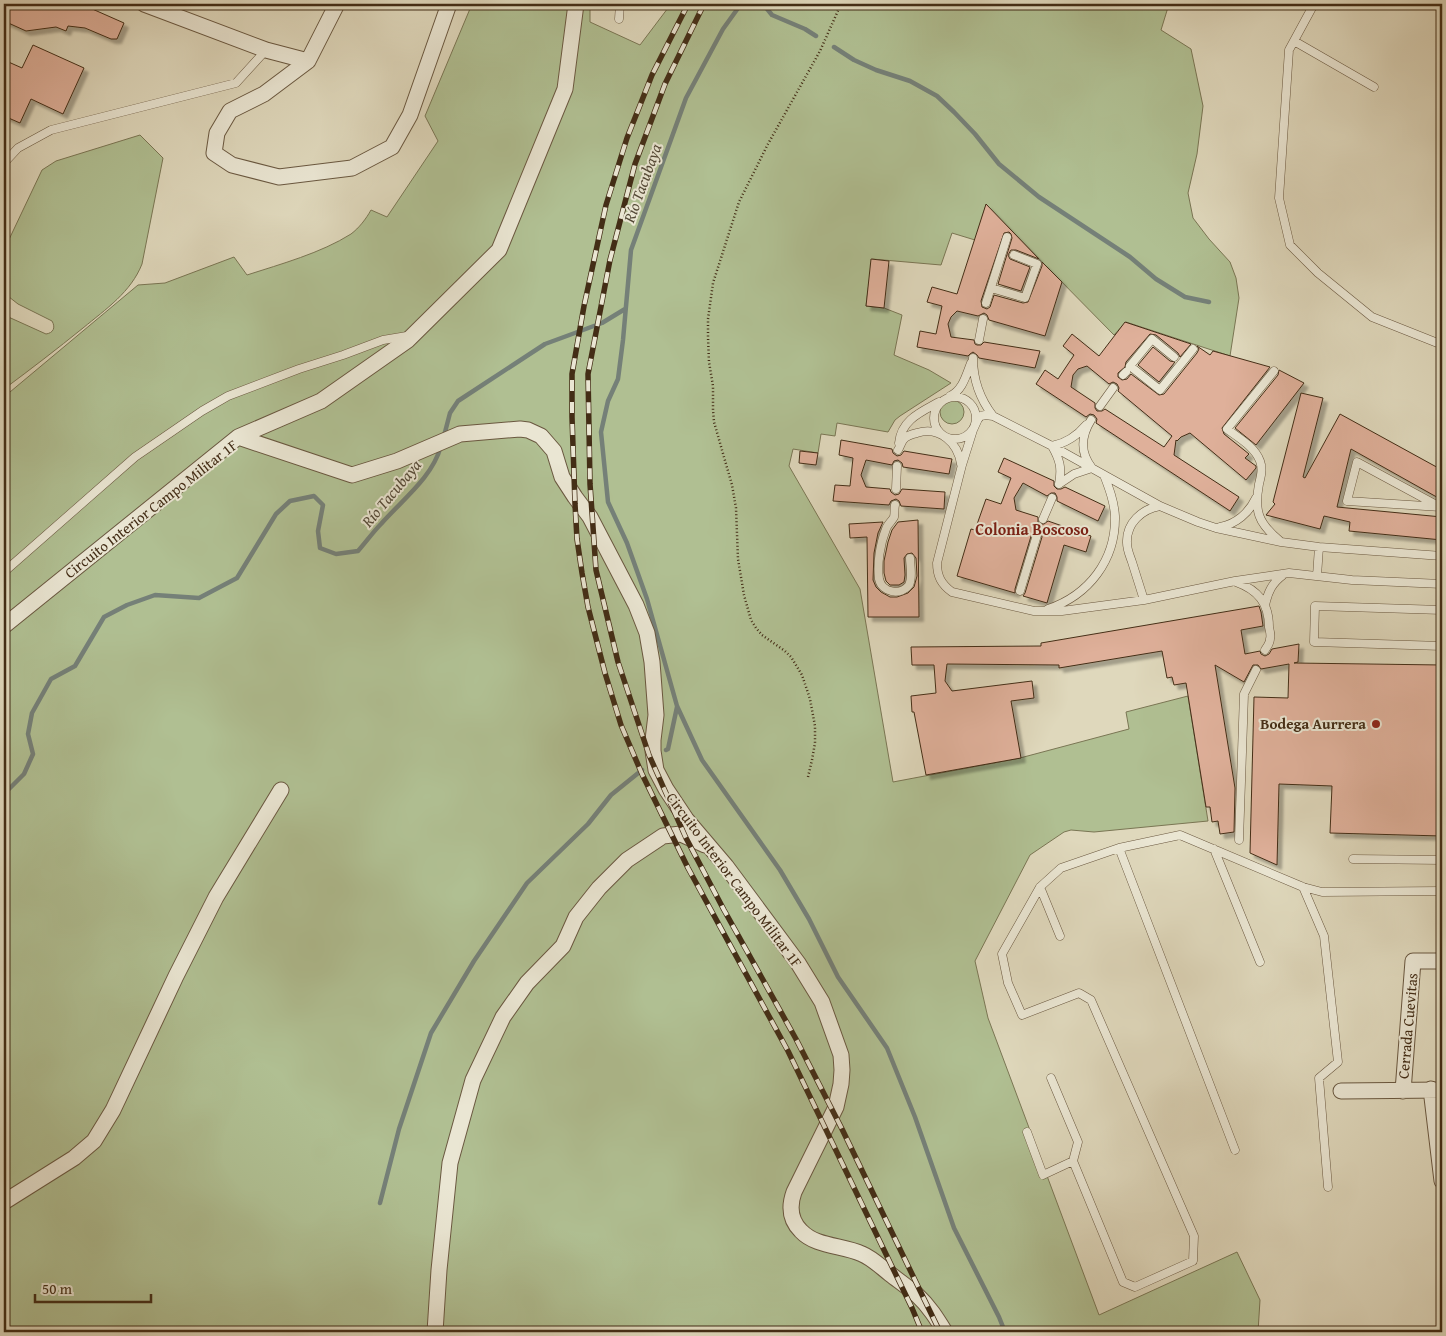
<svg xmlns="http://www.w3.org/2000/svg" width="1446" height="1336" font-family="'Gentium Book Plus',serif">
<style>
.green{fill:#b0bf92;stroke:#7a7654}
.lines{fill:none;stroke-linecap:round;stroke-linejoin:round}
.stream{stroke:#758078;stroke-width:4.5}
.building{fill:#dfb09a;stroke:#432d16;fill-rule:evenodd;filter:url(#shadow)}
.service-casing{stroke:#6a5840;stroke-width:9}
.minor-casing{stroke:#6a5840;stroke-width:17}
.path{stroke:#432d16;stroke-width:2.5;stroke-dasharray:1 2.5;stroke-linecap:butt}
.service{stroke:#eae6d3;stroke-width:8}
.minor{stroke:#eae6d3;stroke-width:15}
.rail-casing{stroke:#432d16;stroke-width:5.5}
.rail{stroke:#eae6d3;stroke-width:4;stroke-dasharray:11;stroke-linecap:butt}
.poi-dot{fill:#8f2418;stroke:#eae6d3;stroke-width:2}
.labels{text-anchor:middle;stroke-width:4;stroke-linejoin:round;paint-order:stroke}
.street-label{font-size:15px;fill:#432d16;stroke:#eae6d3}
.poi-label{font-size:15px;font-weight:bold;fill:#432d16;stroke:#eae6d3;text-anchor:end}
.water-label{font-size:16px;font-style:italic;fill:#544937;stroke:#eae6d3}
.neighbourhood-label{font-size:16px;font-weight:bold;fill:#7a1f14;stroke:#eae6d3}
</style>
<defs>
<filter id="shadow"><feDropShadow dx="4.5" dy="4.5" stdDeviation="1" flood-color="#0004"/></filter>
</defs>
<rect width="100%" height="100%" fill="#dfd8bc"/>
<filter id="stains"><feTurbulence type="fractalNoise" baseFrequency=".004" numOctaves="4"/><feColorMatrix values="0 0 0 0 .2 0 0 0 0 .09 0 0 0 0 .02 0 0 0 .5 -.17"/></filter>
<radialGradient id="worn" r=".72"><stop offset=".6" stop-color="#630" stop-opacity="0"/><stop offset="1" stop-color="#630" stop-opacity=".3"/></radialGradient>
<path class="green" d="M472,4H590V22L640,45L671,4H1169L1161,30L1191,49L1203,106L1197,154L1188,193L1193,218L1209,239L1230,262L1236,278L1239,298L1230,356L1126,322L1114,335L986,205L975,240L952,233L941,265L872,259L866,306L884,308L902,315L894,355L929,370L951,383L900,416L895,420L888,432L837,423L835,436L821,434L818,453L793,449L789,466L860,589L893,782L1020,758L1129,729L1126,712L1188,696L1208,821L1094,832L1071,830L1064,832L1030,855L975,961L988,1018L1099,1315L1237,1252L1260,1300L1258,1332H4V397L138,285L165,283L234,257L247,275C281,264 321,253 351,234C359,228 366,219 371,210L387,217L438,141L425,116Z
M140,135L163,158L142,264C131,292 106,309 83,328C57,349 31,369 4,389V315L46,334C53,333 56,328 52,321L18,304L4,293V250L42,170L56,161Z
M940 412a12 12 0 1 1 24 0a12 12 0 1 1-24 0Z"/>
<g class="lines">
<path class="stream" d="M741,4L723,29L686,98L631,250L623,340L618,379L608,401L601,432L608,502L627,543L647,599L677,706L702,760L780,870L809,919L838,977L887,1048L915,1117L954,1228L999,1317L1005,1332
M763,4L772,15L805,29L816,36
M834,47L854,60L876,70L910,81L937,96L954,112L975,134L999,164L1039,197L1130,257L1156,279L1185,297L1209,302
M444,436L450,413L458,401L545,344L602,323L625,309
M666,750L668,749L677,707
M4,794L24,774L33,754L28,734L32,713L51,679L75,666L104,617L127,605L155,595L199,598L237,578L276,514L290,501L314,496L323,505L318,531L320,548L336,554L358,551C366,542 373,532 381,524C402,500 432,478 441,446
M380,1203L399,1129L431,1033L474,961L527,883L588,824L611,795L642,770"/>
</g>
<path class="building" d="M4,4H81L124,23L117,39H111L85,28L68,26L66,31L56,27L26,31L4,21Z
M33,45L84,68L63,114L31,99L20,123L4,116V60L22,68Z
M986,204L1039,259L1016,250H1011L1008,255L1010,259L1030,267L1021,291L998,284L1012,238L1011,234L1009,232L1004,233L981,301L982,307L987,309L990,307L994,295L1023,303L1028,302L1042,266V262L1062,282L1045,336L989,320L987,315L984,313L978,316L957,311L951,317L948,324L951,337L974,340L975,344L977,345H981L984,342L1040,351L1035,368L979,358L977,355L973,352L970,354L968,356L917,347L920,331L936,334L942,306L927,302L932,287L957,294Z
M871,259L889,261L884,308L866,306Z
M1125,322L1191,344L1180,357L1178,353L1156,335L1150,334L1126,362L1125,367L1118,373V377L1122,380L1127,379L1131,374L1159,395L1164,394L1197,353L1199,349L1197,346L1210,355L1213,351L1270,367L1222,428L1224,434L1249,454L1245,458L1256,466V468L1246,480L1190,433L1181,437L1177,441L1176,440L1174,455L1239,497L1230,511L1096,423L1097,419L1094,415L1090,414L1086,417L1036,384L1045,370L1058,379L1074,355L1063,346L1072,334L1099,356ZM1087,366L1109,384L1113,382L1117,384L1119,388L1118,391L1172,436L1164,447L1105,409L1102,411H1097L1095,408V403L1071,387L1073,375L1078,369Z
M1153,347L1170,361L1175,362L1159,382L1138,365Z
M1279,370L1304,383L1256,445L1235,428L1278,375Z
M1301,393L1323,398L1303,477L1305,478L1340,414L1442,470V500L1351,449L1337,507L1442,517V540L1349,531L1350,522L1324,516L1320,529L1266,515L1275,504L1273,502Z
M841,440L892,449L893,453L897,456L901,455L904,451L952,459L949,474L903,467L902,463L898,460L894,461L892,465L866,460L861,475L866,487L890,489L891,492L895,495L899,494L902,489L945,492L944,509L901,506L899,501L896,499L891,501L889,505L833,501L835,485L850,486L853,458L839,455Z
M800,451L818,453L816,465L799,463Z
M1004,458L1054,481V486L1057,489H1061L1065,487L1105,506L1098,521L1057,501V497L1055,493H1051L1047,496L1023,483L1014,498L1016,510L1038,517V522L1040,524H1044L1048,521L1091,536L1086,552L1064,545L1047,603L1023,596L1025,593L1042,537L1041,532L1038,530L1034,531L1032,533L1015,589V593L957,576L971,529L975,530L986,499L1001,504L1011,478L998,472Z
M918,520L919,617H868L867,537L850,538L849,524L883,522L878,533L874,553L873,580L876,587L881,592L890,597H897L908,593L914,587L917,576L916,558L912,553L907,554L904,558L905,575L904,582L899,585H890L886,581L884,573V561L888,542L892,530L898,522Z
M1259,606L1261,612L1263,626L1241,630L1245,654L1260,651L1261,654L1265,656L1269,654L1272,649L1299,644L1298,662L1294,663L1442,665V836L1330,833L1332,786L1279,784L1277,865L1250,853L1254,697L1288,698L1289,664L1261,669L1258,665H1253L1244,682L1215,665L1235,788L1234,832L1220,834L1218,821L1212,822L1210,807H1206L1186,683L1174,685L1172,677L1167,678L1162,651L1059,668V665L947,664L945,681L952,691L1032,681L1034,698L1011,701L1021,758L926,775L914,712H912L911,696L936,693L934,665H912L911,647L1041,646V643Z"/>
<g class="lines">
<g class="service-casing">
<path id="service" d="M1314,4L1289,50L1279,198L1290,245L1318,273L1372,317L1440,344L1442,340
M619,19L620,4
M1294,41L1374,87
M4,163L18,148L51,130L236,83L266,50
M991,288L1025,298L1037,264L1014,255
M986,303L1007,237
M979,340L983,319
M1174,357L1152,339L1130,366L1160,390L1193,349
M973,358C973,381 980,399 993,416
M1274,371L1227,429C1239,438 1255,447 1260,461C1263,469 1261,476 1259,484C1254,511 1258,523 1280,541
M1123,375L1126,372
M950,396C963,390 966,375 971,363
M934 418a21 21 0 1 1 42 0a21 21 0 1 1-42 0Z
M1100,406L1113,388
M899,443C901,420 921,412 939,402
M898,450C900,447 901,443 903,440C906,436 912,434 917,433C940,426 958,443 961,464
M1059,484L1074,474L1092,468C1080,453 1081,436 1091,420
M1059,484C1062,468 1060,460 1052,446C1066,443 1077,436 1086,425
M896,489L897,466
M895,505C894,509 895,513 894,517C892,521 887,525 886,529C880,544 877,564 879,579C882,593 901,596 909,585C913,578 910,565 910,558
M1441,507L1347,501L1357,462L1442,508
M1043,519L1052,498
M1220,527C1236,524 1249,513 1256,498
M1442,556L1319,547L1281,542L1216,528L1198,522L1160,506L1052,446L993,416L985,415L981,416L978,419L973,430L962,465L937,563C937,576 941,584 952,592L1034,611H1062L1144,600L1235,581L1289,573L1352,580L1442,584
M4,572L135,457L202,411L228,396L299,369L343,355L383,340L407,336
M1317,576L1319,547
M1236,582C1258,590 1269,603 1269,627C1270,631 1271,636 1270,639C1270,643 1267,647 1265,650
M1020,591L1037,535
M1144,600C1140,587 1136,575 1132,562C1130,556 1127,550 1127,543C1126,523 1142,509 1160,506
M1265,605C1268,592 1272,583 1283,575
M1048,609C1089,595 1116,560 1115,516C1114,501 1109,488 1104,475
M1442,610L1315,606L1314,642L1442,646
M1239,840L1244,694L1256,670
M1119,848L1235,1150
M1214,849L1260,962
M1353,859L1442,860
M1040,887L1060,936
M1303,887L1324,936L1338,1062L1319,1078L1328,1187
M1051,1078L1078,1142L1073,1161L1123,1282L1135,1287L1193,1261L1194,1236L1091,1000L1079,993L1022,1015L1008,983L1002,954L1040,887L1061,868L1119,848L1180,835L1303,887L1322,892L1442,891
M1027,1132L1043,1175L1073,1161"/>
</g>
<g class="minor-casing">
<path id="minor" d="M144,4L266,50L308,61L264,94L230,111L217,133L214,153L232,165L279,177L352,168L392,147L410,115L449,4
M308,61L337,4
M238,437L321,401L408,340L499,250L565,89L576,4
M4,626L238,437L352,475L397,461L460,434L520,429L528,430L541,436L554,451L562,477L575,497L590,517L636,605L647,633L652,662L656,715L653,740V751L656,770L666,789L686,819L726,866L798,963L822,1002L841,1055L842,1070L841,1084L836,1107L794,1192C789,1206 790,1220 801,1231C816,1247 843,1245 862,1254C872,1258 881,1267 890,1274C899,1281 909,1288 917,1295C929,1306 937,1319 945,1332
M1431,1089L1442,1181
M1341,1091L1442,1090
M1403,1091L1413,961H1442
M4,1202L74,1158L94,1141L113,1110L176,976L216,897L281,790
M435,1332L439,1270L450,1163L473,1080L503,1017L527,983L563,946L576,917L599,888L627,860L663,836L681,834L705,845"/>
</g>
<path class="path" d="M808,777L812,760L815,743V726L810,699L802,675L791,657L785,651L762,635L756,628L751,620L744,595L738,559L736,508L732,485L714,422L713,410V386L709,362L708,337V319L713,283L739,202L768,144L820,51L841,4"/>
<use href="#service" class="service"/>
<use href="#minor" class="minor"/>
<g class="rail-casing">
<path id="rail" d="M688,4L652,75L627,138L606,205L584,306L572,374V417L575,504L577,539L582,573L588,607L605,673L621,725L642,774L688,868L788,1051L912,1308L922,1332
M704,4L665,84L635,164L610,260L588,374L590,484L596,570L618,662L649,755L686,838L724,910L796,1039L842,1129L940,1332"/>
</g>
<use href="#rail" class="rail"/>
</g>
<circle class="poi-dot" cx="1376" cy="724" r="5"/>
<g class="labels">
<g class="street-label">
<text transform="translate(151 509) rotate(-38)" y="5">Circuito Interior Campo Militar 1F</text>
<text transform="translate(734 880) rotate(53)" y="5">Circuito Interior Campo Militar 1F</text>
<text transform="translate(1408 1026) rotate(-85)" y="5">Cerrada Cuevitas</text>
</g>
<g class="poi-label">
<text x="1366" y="729">Bodega Aurrera</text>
</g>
<g class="water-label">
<text transform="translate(642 183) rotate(-70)" y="6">Río Tacubaya</text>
<text transform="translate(391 493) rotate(-50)" y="6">Río Tacubaya</text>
</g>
<g class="neighbourhood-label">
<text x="1032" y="535">Colonia Boscoso</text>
</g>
</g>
<rect width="1446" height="1336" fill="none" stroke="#dfd8bc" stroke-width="20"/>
<rect x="5" y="5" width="1436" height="1326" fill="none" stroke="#432d16" stroke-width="2.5"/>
<rect x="10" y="10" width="1426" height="1316" fill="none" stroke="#432d16"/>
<path d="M35 1294v8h116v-8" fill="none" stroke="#432d16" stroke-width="2.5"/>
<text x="42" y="1294" font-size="15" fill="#432d16" stroke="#eae6d3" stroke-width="4" paint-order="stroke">50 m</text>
<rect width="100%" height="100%" filter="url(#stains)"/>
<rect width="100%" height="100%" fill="url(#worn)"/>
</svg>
